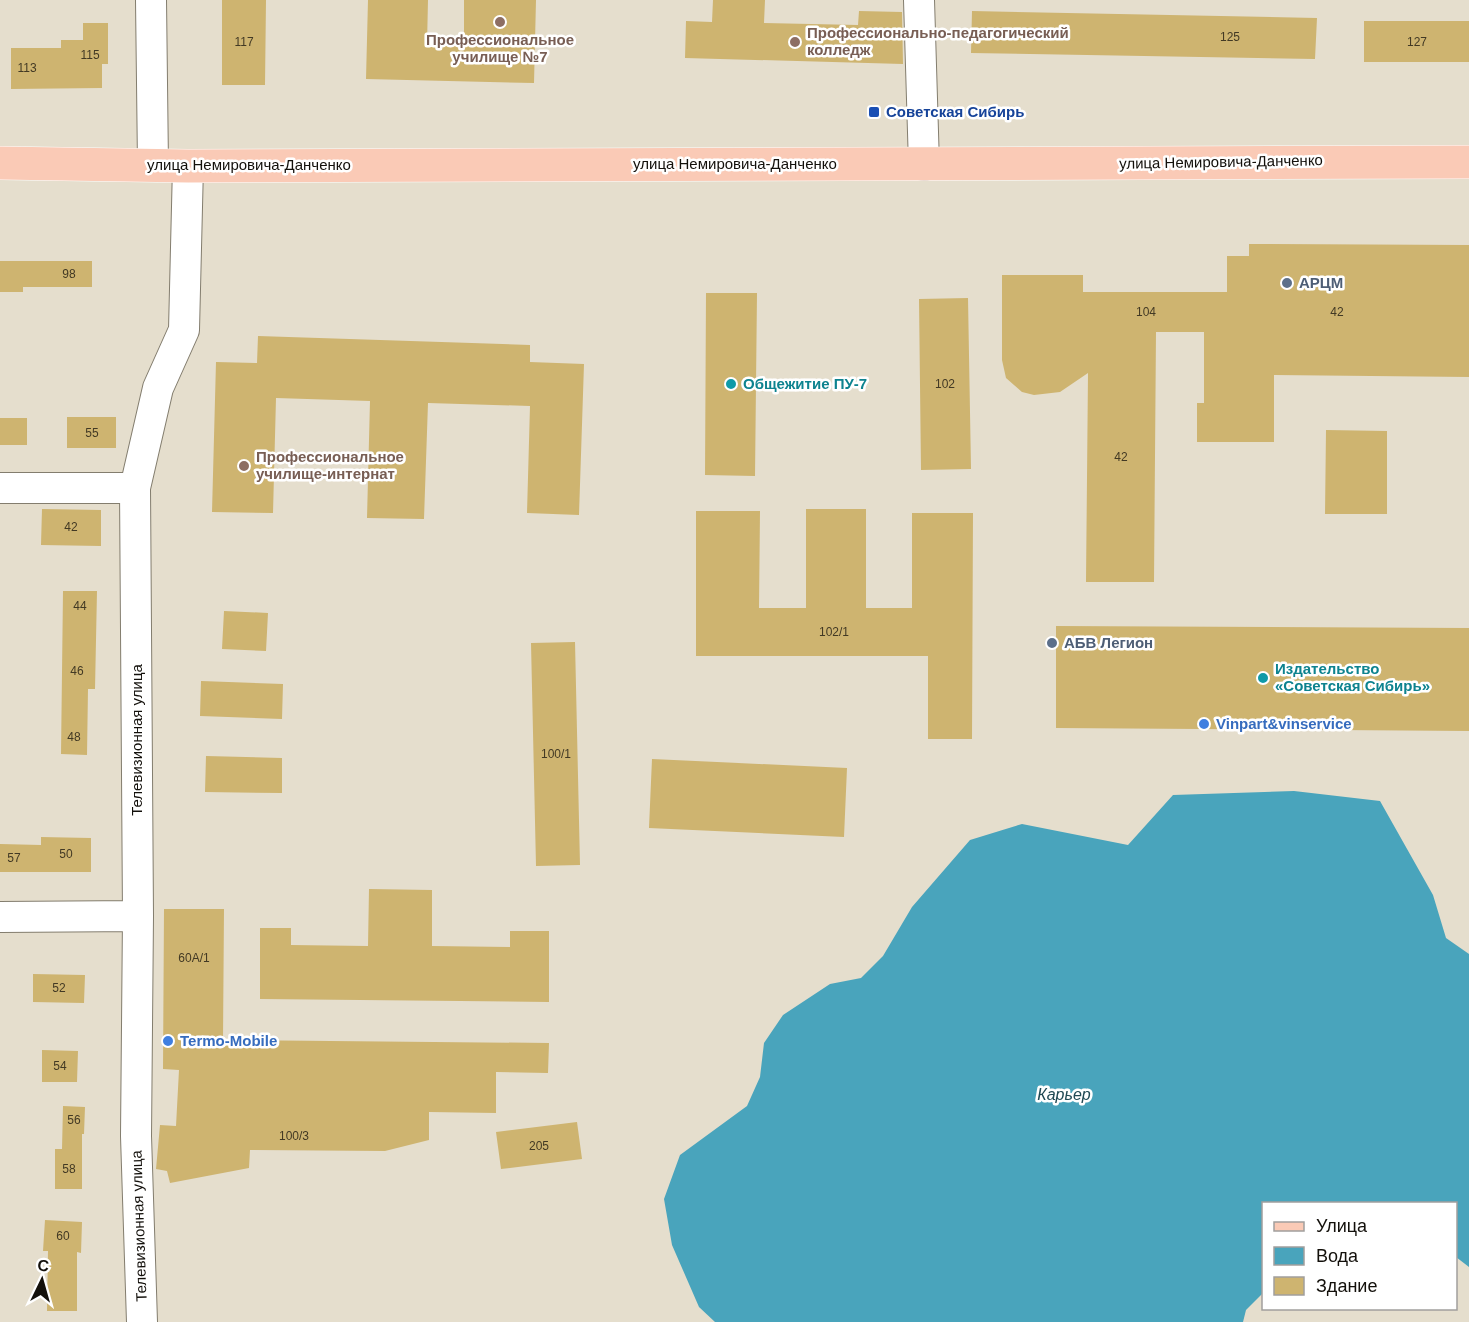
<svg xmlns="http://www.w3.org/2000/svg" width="1469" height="1322" font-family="Helvetica,sans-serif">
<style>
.water{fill:#49a4bc}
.building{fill:#ceb470}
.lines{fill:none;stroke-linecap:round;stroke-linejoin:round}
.minor-casing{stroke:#837d6e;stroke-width:32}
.major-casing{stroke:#fff;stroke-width:34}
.minor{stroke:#fff;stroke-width:30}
.major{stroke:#facab6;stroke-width:33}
.education-dot{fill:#8d6e63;stroke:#fff;stroke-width:2}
.transit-dot{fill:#1a4fb4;stroke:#fff;stroke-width:2}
.service-dot{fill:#5c6f8a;stroke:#fff;stroke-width:2}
.culture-dot{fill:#0f9aa8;stroke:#fff;stroke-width:2}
.shop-dot{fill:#3f7fe0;stroke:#fff;stroke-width:2}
.labels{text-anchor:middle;stroke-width:5;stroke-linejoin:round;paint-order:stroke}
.number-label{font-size:12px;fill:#423924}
.education-label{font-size:15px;font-weight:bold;fill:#785e54;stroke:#fff;text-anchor:start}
.transit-label{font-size:15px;font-weight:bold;fill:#164399;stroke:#fff;text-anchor:start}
.street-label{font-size:15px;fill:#13100b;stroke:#fff}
.service-label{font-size:15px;font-weight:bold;fill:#4e5e75;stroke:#fff;text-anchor:start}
.culture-label{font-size:15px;font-weight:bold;fill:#0d838f;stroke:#fff;text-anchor:start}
.shop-label{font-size:15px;font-weight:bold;fill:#366cbe;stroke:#fff;text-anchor:start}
.water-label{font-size:16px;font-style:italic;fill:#204954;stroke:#fff}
</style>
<rect width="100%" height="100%" fill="#e5decd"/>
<path class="water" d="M1294,791L1380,801L1433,895L1446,938L1469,954V1267L1456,1257V1204H1264L1263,1293L1246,1310L1243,1322H715L699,1307L672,1245L664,1199L680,1155L747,1106L760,1077L764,1043L783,1015L830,984L861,978L883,956L912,907L970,840L1022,824L1128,845L1173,795Z"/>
<path class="building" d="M222,0H266L265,85H222Z
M368,0H428L427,45H464V0H536L534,83L366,79Z
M713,0H765L764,23L858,25L859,11L902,12L903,64L685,58L686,21L712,22Z
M972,11L1317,18L1315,59L971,53Z
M1364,21H1469V62H1364Z
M83,23H108V64H102V88L11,89V48H61V40H83Z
M1249,244L1469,245V377L1274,375V442H1197V403H1204V332H1156L1154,582H1086L1088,373L1060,392L1034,395L1022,392L1006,378L1002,360V275H1083V292H1227V256H1249Z
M0,261H92V287H23V292H0Z
M706,293H757L755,476L705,475Z
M968,298L971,469L921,470L919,299Z
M258,336L530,345V362L584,364L579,515L527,513L530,406L428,403L424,519L367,518L370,401L276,398L273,513L212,512L216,362L257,363Z
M67,417H116V448H67Z
M0,418H27V445H0Z
M1326,430L1387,431V514H1325Z
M42,509L101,510V546L41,545Z
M806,509H866V608H912V513H973L972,739H928V656H696V511H760L759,608H806Z
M63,591H97L95,689H88L87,755L61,754Z
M224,611L268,613L266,651L222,649Z
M1056,626L1469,628V731L1056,728Z
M575,642L580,865L536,866L531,643Z
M201,681L283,684L282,719L200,716Z
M206,756L282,758V793L205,792Z
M652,759L847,768L844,837L649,828Z
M41,837L91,838V872H0V844L41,845Z
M369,889L432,890V946L510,947V931H549V1002L260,999V928H291V945L368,946Z
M164,909H224L223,1040L549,1043L548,1073L496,1072V1113L429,1112V1140L385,1151L250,1150L249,1168L170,1183L167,1171L156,1169L160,1125L176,1126L179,1070L163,1069Z
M33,974L85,975L84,1003L33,1002Z
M42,1050L78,1051L77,1082H42Z
M63,1106L85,1107L84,1134H82V1189H55V1149H62Z
M577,1122L582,1159L501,1169L496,1132Z
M45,1220L82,1222L81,1253L77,1252V1311H47L48,1251H43Z"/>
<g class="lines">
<g class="minor-casing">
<path id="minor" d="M151,0L153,165
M919,0L924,165
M0,488H135
M0,917L138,916
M142,1322L136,1136L138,916L135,488L158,388L184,330L188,166"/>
</g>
<g class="major-casing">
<path id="major" d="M0,163L188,166L1469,162"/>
</g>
<use href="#minor" class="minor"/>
<use href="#major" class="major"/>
</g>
<g class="education-dot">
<circle cx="500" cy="22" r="6"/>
<circle cx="795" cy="42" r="6"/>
<circle cx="244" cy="466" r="6"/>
</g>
<rect class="transit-dot" x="868" y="106" width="12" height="12" rx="3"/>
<g class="service-dot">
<circle cx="1287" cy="283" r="6"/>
<circle cx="1052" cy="643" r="6"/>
</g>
<g class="culture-dot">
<circle cx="731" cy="384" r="6"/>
<circle cx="1263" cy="678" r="6"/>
</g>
<g class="shop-dot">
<circle cx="1204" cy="724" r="6"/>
<circle cx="168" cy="1041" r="6"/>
</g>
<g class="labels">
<g class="number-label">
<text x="1230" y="41">125</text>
<text x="244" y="46">117</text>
<text x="1417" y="46">127</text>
<text x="90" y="59">115</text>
<text x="27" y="72">113</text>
<text x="69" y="278">98</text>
<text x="1146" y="316">104</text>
<text x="1337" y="316">42</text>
<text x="945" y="388">102</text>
<text x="92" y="437">55</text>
<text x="1121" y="461">42</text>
<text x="71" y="531">42</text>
<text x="80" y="610">44</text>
<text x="834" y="636">102/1</text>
<text x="77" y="675">46</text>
<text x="74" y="741">48</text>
<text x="556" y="758">100/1</text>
<text x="66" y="858">50</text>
<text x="14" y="862">57</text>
<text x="194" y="962">60А/1</text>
<text x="59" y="992">52</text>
<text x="60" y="1070">54</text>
<text x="74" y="1124">56</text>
<text x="294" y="1140">100/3</text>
<text x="539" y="1150">205</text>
<text x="69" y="1173">58</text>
<text x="63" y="1240">60</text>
</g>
<g class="education-label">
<text x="807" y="38">Профессионально-педагогический<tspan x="807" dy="17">колледж</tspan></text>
<text x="500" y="45" text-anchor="middle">Профессиональное<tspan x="500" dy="17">училище №7</tspan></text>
<text x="256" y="462">Профессиональное<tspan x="256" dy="17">училище-интернат</tspan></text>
</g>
<g class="transit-label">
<text x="886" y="117">Советская Сибирь</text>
</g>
<g class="street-label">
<text transform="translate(1221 162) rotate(-1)" y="5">улица Немировича-Данченко</text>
<text x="735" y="169">улица Немировича-Данченко</text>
<text x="249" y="170">улица Немировича-Данченко</text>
<text transform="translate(137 740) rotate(-90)" y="5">Телевизионная улица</text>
<text transform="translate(139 1226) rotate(-92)" y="5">Телевизионная улица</text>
</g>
<g class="service-label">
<text x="1299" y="288">АРЦМ</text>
<text x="1064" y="648">АБВ Легион</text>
</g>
<g class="culture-label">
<text x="743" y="389">Общежитие ПУ-7</text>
<text x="1275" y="674">Издательство<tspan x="1275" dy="17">«Советская Сибирь»</tspan></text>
</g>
<g class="shop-label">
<text x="1216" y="729">Vinpart&amp;vinservice</text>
<text x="180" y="1046">Termo-Mobile</text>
</g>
<g class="water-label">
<text x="1064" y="1100">Карьер</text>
</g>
</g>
<rect x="1262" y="1202" width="195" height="108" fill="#ffffff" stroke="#a19f9d" stroke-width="1.5"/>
<rect x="1274" y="1222" width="30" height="9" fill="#facab6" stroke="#a19f9d" stroke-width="1.5"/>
<text x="1316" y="1232" font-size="18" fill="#13100b">Улица</text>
<rect x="1274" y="1247" width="30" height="18" fill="#49a4bc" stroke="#a19f9d" stroke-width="1.5"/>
<text x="1316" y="1262" font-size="18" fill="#13100b">Вода</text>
<rect x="1274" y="1277" width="30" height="18" fill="#ceb470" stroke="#a19f9d" stroke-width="1.5"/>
<text x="1316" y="1292" font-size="18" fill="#13100b">Здание</text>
<g transform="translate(42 1280) rotate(5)" stroke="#ffffff" stroke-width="4.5" paint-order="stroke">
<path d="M0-4.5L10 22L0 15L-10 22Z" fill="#13100b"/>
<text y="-9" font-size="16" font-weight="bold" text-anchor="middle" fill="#13100b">С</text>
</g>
</svg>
